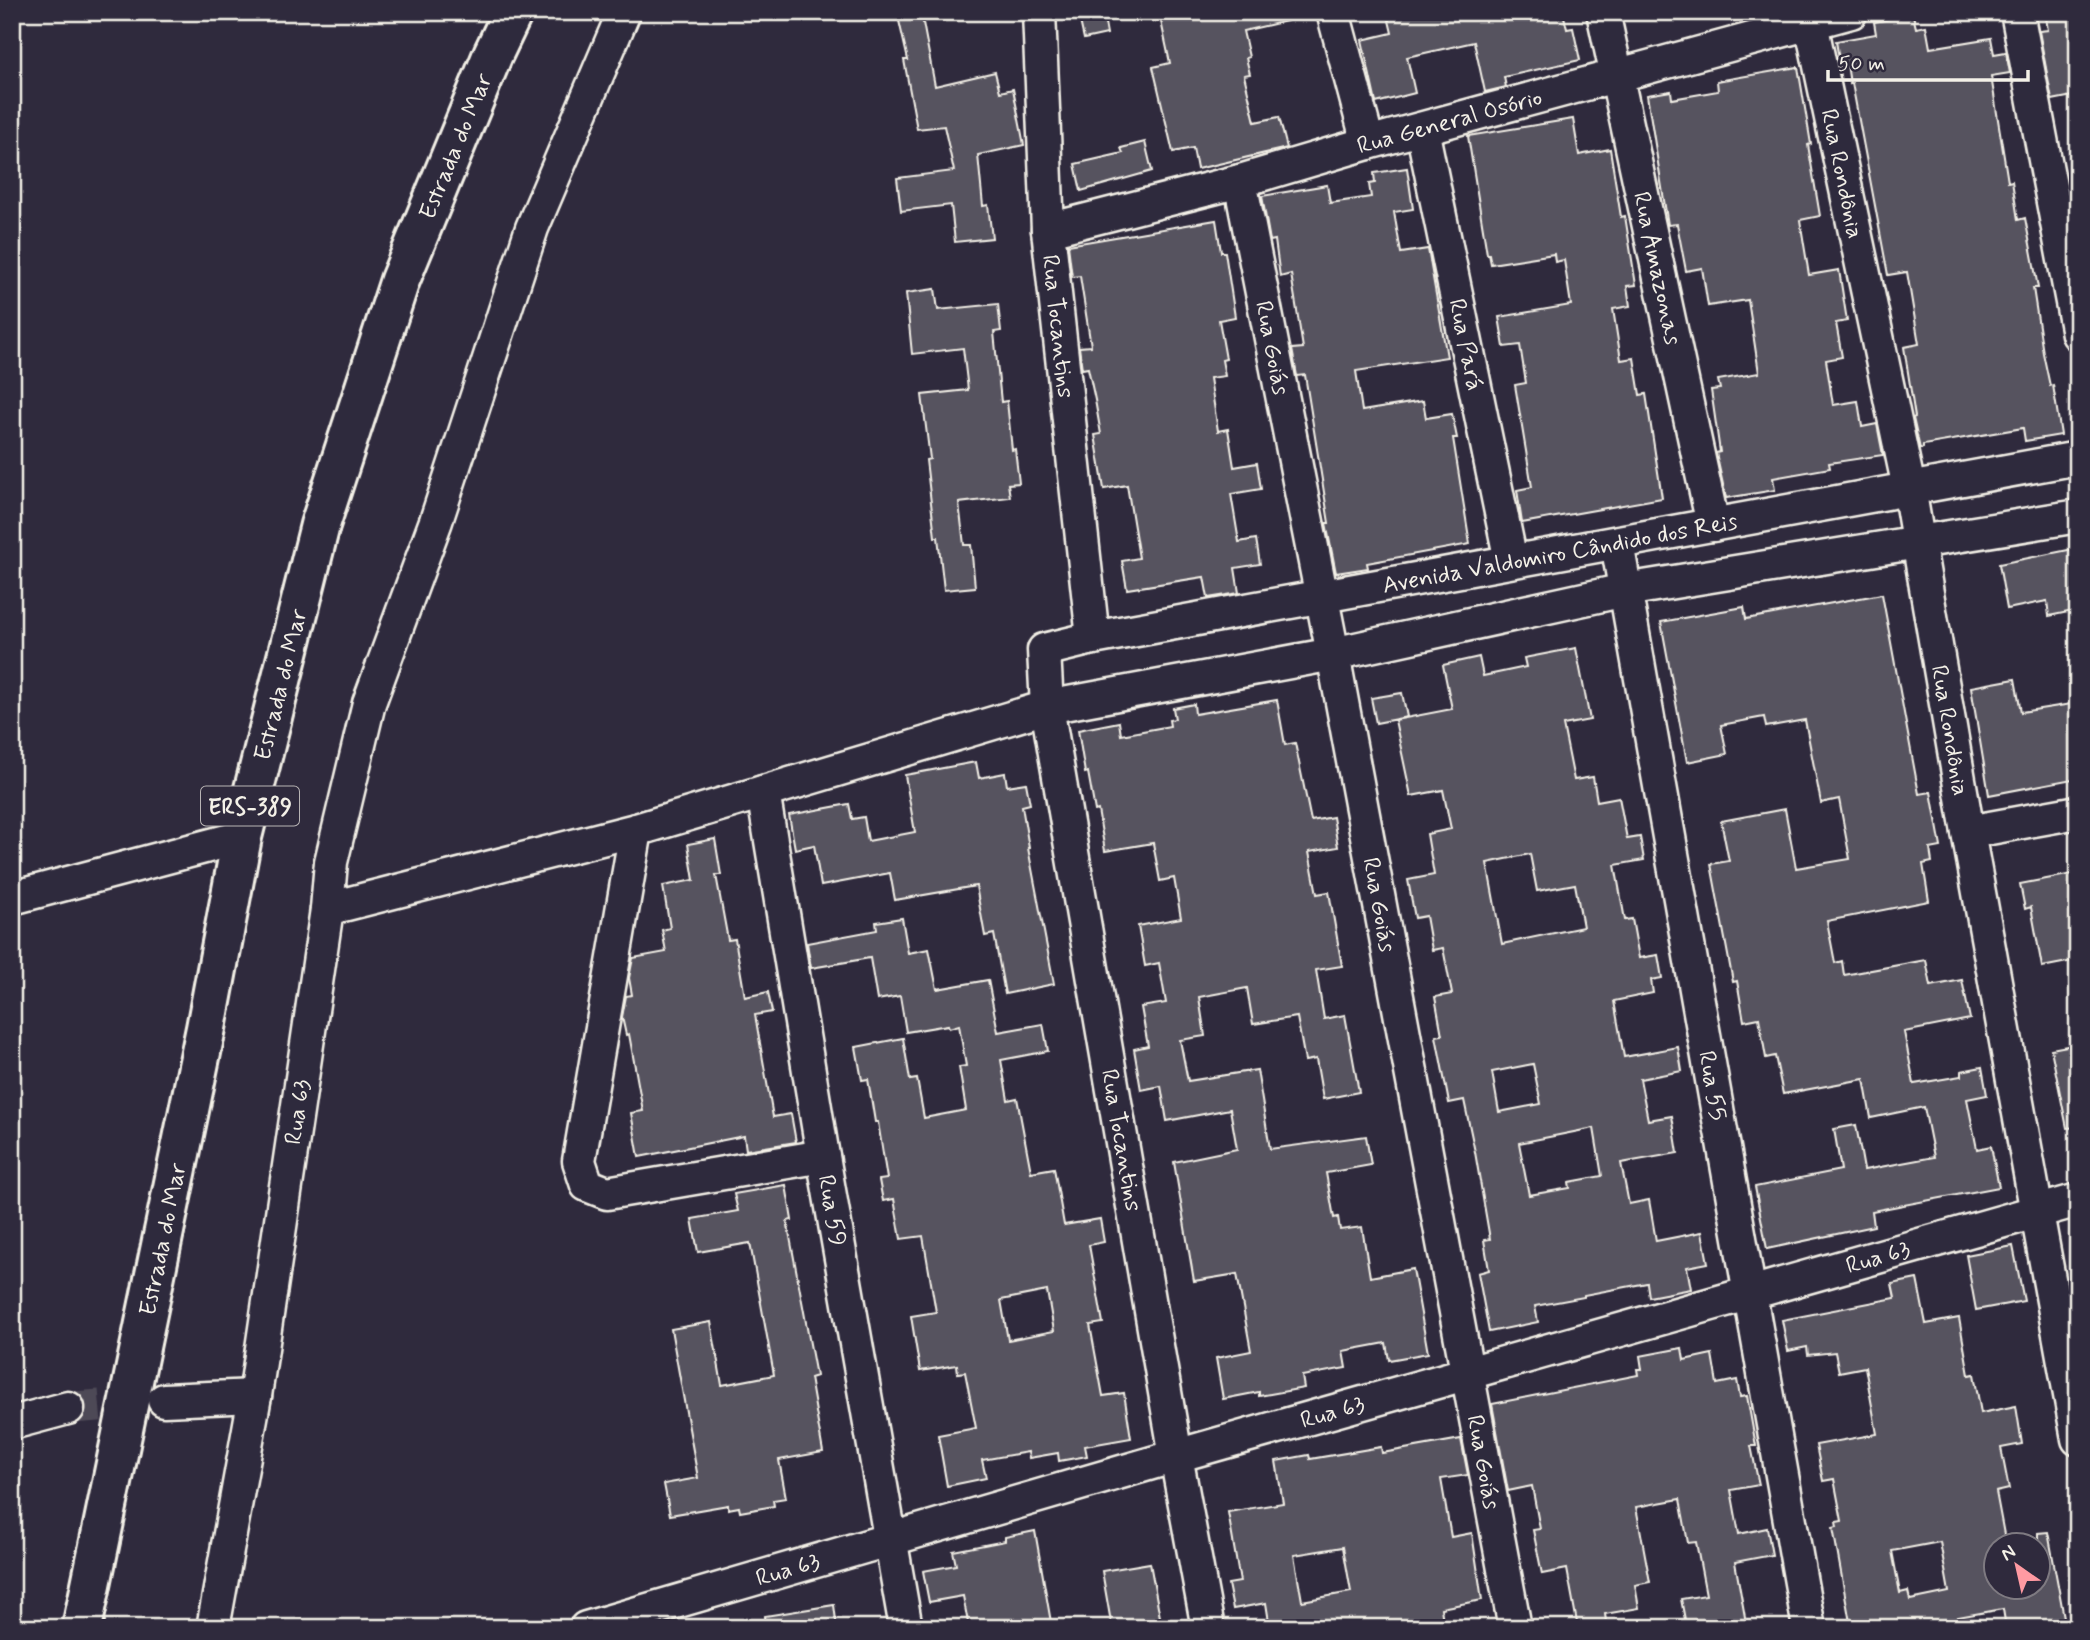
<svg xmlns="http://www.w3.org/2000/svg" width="2090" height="1640" font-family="Mynerve,sans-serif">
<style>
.building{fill:#56525f;stroke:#f4f1e8;stroke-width:2;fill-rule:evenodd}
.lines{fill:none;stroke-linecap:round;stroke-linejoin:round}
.minor-tunnel{stroke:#4d4857;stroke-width:32;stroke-dasharray:32 16;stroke-linecap:butt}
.minor-casing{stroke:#f4f1e8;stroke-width:37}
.primary-casing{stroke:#f4f1e8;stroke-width:44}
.minor{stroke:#2f2a3d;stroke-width:32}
.primary{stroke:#2f2a3d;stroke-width:38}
.labels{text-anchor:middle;stroke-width:5;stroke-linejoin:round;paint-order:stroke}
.shield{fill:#2f2a3d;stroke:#b9b5b5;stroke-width:2}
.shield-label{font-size:23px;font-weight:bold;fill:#f4f1e8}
.street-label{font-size:24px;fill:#f4f1e8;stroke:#2f2a3d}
</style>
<rect width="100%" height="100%" fill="#2f2a3d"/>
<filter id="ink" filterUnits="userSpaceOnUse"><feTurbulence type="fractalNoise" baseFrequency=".0143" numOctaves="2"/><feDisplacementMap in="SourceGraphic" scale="14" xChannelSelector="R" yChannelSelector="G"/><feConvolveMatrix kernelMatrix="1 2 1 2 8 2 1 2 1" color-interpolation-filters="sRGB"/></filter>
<g filter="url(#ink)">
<path class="building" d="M897,12H921L935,86L995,72L1000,92L1013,89L1024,145L978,155L983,206L988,205L992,238L955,242L951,205L901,211L897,178L954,171L944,126L917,129L904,60H908Z
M1078,12H1103L1107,34L1084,39Z
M1159,12H1286L1287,21L1243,31L1249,57L1246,58L1250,74L1244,75L1255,122L1279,117L1287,148L1197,169L1193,148L1173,152L1153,67L1170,63Z
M1387,12H1563L1567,29L1573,28L1580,60L1504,77L1506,87L1485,92L1474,42L1407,57L1415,93L1376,103L1362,40L1392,33Z
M2045,12H2078V95L2052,100L2039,31L2048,30Z
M1913,15L1916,28L1926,26L1930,48L1991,38L1994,54L2006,52L2010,73L1991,76L2008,182L2012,181L2018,220L2025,218L2033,260L2038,288H2033L2043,353L2050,386L2053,385L2061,435L2025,441L2023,428L1923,445V448L1920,449L1913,418L1915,417L1904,347L1919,344L1907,272L1888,275L1852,83L1850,84L1847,64L1840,66L1836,41L1876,34L1874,22Z
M1798,67L1811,144L1808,145L1820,216L1800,220L1809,275L1839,270L1847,321L1836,323L1842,357L1826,360L1833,405L1858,401L1862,427L1877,424L1883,455L1829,463L1830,468L1773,478L1775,490L1726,498L1716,453L1720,452L1711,390L1720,389L1718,380L1759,373L1748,300L1708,306L1702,268L1686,271L1677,224L1668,225L1647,95L1671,91L1672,99L1718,91L1717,81Z
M1573,119L1579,155L1610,149L1621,217L1625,216L1636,285L1627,286L1630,306L1613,309L1621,360L1634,358L1640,395L1646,394L1662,498L1522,523L1517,490L1532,487L1515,385L1526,383L1520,345L1504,347L1499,317L1571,305L1564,260L1555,262L1554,254L1491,264L1489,254H1487L1468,136Z
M1145,142L1152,171L1081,191L1075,164L1123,153L1121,148Z
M1407,168L1413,209L1394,212L1401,253L1428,249L1447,357L1356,371L1362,411L1423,401L1426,418L1452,414L1457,438H1453L1470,544L1367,563L1368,568L1336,573L1326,523H1329L1305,375L1297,376L1292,349L1303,348L1291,274L1280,277L1275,240L1270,241L1262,196L1327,185L1330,203L1371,197L1369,184L1375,183L1374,173Z
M1216,220L1221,252H1225L1235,317L1219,320L1226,359L1222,360L1225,376L1210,378L1218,431L1228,429L1234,467L1257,463L1261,489L1231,494L1239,542L1256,539L1260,564L1235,568L1239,593L1208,598L1204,577L1127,589L1122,561L1139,558L1127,485L1104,489L1095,435L1101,434L1095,400L1088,368L1082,369L1079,347L1091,346L1080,276L1072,277L1068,245Z
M935,289L938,310L998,304L1001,331L994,332L1001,402L1007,401L1012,450L1015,449L1019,483L1008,484L1010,497L959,503L964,545H971L975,587L944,590L938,537H935L926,460L930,459L922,395L968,390L963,348L912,354L906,293Z
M2078,548V610L2049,616L2047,601L2007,609L1999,564Z
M1882,594L1919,794L1931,792L1941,847L1930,849L1932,862L1923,864L1929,901L1827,921L1835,963L1842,961L1844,975L1926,960L1931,986L1962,980L1970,1019L1904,1032L1914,1084L1961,1076V1071L1982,1067L1987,1095L1967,1099L1977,1149L1991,1146L1999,1187L1872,1211L1874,1226L1767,1249L1755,1187L1841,1170L1834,1129L1856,1125L1864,1170L1934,1157L1924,1107L1871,1118L1864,1079L1783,1094L1775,1056L1766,1058L1759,1018L1744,1021L1737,981L1733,982L1711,864L1729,861L1721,821L1785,809L1796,868L1850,859L1839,799L1821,803L1805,720L1766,727L1764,717L1721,725L1727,754L1687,762L1661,622L1744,607L1746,619Z
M1576,648L1590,720L1563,725L1574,780L1593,777L1597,801L1619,797L1627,839L1640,837L1644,860L1615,865L1625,920L1632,919L1639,958L1658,955L1662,978L1651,980L1653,993L1614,1001L1624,1057L1678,1047L1682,1071L1640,1079L1648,1120L1672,1116L1678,1153L1621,1163L1629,1204L1649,1200L1656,1241L1702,1232L1708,1263L1687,1267L1691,1289L1649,1297L1647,1283L1584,1295V1297L1535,1306L1538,1322L1489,1332L1478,1273L1489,1270L1484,1240L1490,1239L1475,1152L1464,1100L1449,1103L1436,1036L1442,1035L1435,997L1452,994L1443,948L1432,950L1426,916L1415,918L1408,880L1434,875L1427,834L1451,829L1443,790L1411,796L1395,720L1452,709L1443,665L1479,657L1483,676L1526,667L1524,658ZM1530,854L1537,891L1575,884L1583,927L1502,944L1487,863ZM1533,1064L1541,1104L1499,1112L1492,1072ZM1594,1128L1602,1176L1569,1182L1570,1188L1529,1195L1519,1143Z
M2015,679L2021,712L2078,703V778L1989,795L1971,687Z
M1402,693L1407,717L1376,723L1371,698Z
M1277,700L1285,745L1295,743L1311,821L1333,817L1338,847L1309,852L1317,894L1329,892L1342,966L1316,970L1324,1019L1345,1015L1359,1092L1323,1099L1316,1059L1305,1061L1297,1017L1253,1024L1247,988L1199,997L1205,1036L1180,1040L1188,1081L1257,1070L1270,1149L1366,1136L1371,1165L1326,1173L1334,1218L1338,1217L1340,1230L1362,1227L1370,1277L1413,1269L1428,1353L1389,1360L1386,1343L1343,1351L1346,1368L1302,1376L1304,1388L1259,1396V1392L1223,1399L1216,1358L1251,1351L1237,1274L1194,1281L1174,1162L1237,1149L1230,1109L1167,1121L1161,1086L1141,1090L1134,1049L1148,1046L1141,1007L1166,1003L1159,963L1145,966L1138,926L1181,918L1174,878L1160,881L1153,843L1105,851L1098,810L1095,811L1088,772L1085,773L1078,730L1119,722L1121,735L1170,726L1169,720L1175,719L1173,708L1194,704L1195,714Z
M976,762L979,778L1005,773L1007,786L1026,783L1030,804L1022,806L1029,848H1028L1054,984L1005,994L994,934L985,936L976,886L895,900L890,873L821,886L814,845L795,849L789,815L849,804L852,819L864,817L868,841L915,832L905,775Z
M715,839L721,875H716L728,940L735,939L745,997L768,992L772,1012L755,1015L773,1117L791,1114L796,1142L746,1150L744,1136L639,1157L631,1113L643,1111L629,1034L626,1035L622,1017L626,996L632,995L629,978L633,958L666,952L662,930L670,928L663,886L694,880L688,844Z
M2078,873V960L2042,967L2031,907L2025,909L2020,884Z
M902,918L908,953L929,949L937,989L988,980L998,1032L1043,1024L1048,1051L1001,1060L1008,1100L1017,1098L1031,1172L1054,1168L1064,1225L1100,1219L1104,1242L1089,1245L1103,1323L1090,1325L1103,1396L1124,1393L1131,1438L1085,1446L1087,1456L1059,1461L1058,1453L1029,1458L1028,1452L982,1460L986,1478L947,1486L938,1435L976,1428L965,1372L958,1373L957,1365L920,1371L911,1316L936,1312L923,1236L901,1239L894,1199L883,1201L879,1180L887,1179L878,1122H875L868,1079L862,1080L856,1047L903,1038L910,1080L917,1079L924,1118L966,1110L959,1067L966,1066L959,1025L949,1028L948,1025L906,1032L900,996L877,1000L870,958L811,968L807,943L877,930L876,922ZM1047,1291L1054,1331L1008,1340L1001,1300Z
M2078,1044V1127L2067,1128L2051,1049Z
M786,1185L792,1220L787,1221L816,1376L810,1378L823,1452L779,1460L786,1498L773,1500L774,1506L740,1512L739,1507L728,1509V1505L670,1515L664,1484L698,1478L671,1329L711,1322L722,1385L774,1375L750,1243L698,1252L692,1219L738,1211L734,1194Z
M2013,1246L2024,1301L1976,1310L1966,1255Z
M1917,1279L1926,1324L1959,1318L1969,1375L1974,1374L1981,1413L2016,1406L2022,1444L2001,1448L2009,1489L1996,1492L2006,1545H1996V1587H2038V1533L2048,1532L2066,1628H2006L2003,1609L1958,1617L1960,1628H1851L1833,1528L1837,1527L1836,1522L1842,1521L1834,1479L1823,1481L1816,1445L1877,1434L1865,1367L1839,1372L1835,1352L1808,1355L1807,1347L1788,1351L1782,1320L1895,1298L1892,1284ZM1940,1542L1949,1592L1910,1600L1908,1591L1900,1593L1892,1551Z
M1682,1348L1684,1360L1712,1354L1717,1384L1737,1380L1740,1397L1747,1396L1756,1446H1751L1759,1485L1731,1490L1739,1534L1767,1528L1772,1555L1735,1562L1747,1628H1696L1695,1623L1686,1625L1681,1599L1706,1595L1696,1542L1688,1543L1680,1499L1636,1507L1650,1582L1635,1585L1639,1608L1605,1614L1607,1628H1578L1567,1569L1542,1574L1533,1530L1540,1529L1532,1486L1508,1491L1492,1404L1638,1375L1637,1369H1642L1640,1356Z
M1461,1439L1468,1475L1441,1479L1451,1537L1472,1533L1482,1600L1441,1608L1444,1628H1389L1388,1621L1350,1628H1270L1266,1603L1233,1609L1228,1584L1240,1582L1228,1512L1283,1503L1276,1461L1309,1455L1310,1459L1381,1447L1382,1453ZM1343,1547L1351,1592L1302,1601L1294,1555Z
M1035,1531L1052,1628H969L963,1596L929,1602L923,1571L956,1565L953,1551L1005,1541V1537Z
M1150,1563L1162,1628H1112L1102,1571Z
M834,1605L837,1628H766L765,1616Z"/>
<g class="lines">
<path class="minor-tunnel" d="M68,1408L152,1401"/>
<g class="minor-casing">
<g id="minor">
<path id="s1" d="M1039,12L1048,230L1093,638"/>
<path d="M1333,12L1368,143"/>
<path id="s2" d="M1603,12L1713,525"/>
<path d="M2017,12L2078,334"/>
<path id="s3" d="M1811,23L1909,488L1968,832L2078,1439"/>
<path id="s4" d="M1422,129L1511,561"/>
<path id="s5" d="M1240,181L1333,654L1515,1628"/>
<path id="s6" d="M1048,230L1240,181L1368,143L1851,12"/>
<path id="s7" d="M1617,543L1809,1628"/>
<path id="s8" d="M763,792L823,1156L906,1628"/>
<path d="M1968,832L2078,812"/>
<path d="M12,898L242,837"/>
<path d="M327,909L331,862L369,703L436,521L532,228L624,12"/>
<path d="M823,1156L607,1193L587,1185L579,1161L636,830L1047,707L1333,654L1625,590L2078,516"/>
<path d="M164,1400L255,1396"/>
<path d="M12,1423L68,1408"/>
<path id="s9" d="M213,1628L255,1396L327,909L636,830"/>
<path id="s10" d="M586,1628L1176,1456L2078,1200"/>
<path id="s11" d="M1208,1628L1176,1456L1047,707L1044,650L1093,638L2078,458"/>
</g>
</g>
<g class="primary-casing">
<g id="primary">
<path id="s12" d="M82,1628L206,1028L242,837L320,525L400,280L493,54L513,12"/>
</g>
</g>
<use href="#minor" class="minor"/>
<use href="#primary" class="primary"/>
</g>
</g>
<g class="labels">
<rect class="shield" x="201" y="786.5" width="98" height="39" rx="5"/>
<g class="shield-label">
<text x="250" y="814">ERS-389</text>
</g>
<g class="street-label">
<text dy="8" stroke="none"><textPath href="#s6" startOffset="416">Rua General Osório</textPath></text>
<text dy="8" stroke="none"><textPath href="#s12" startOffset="1531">Estrada do Mar</textPath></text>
<text dy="8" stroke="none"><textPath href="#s3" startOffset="154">Rua Rondônia</textPath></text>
<text dy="8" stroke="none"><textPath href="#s2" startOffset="262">Rua Amazonas</textPath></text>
<text dy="8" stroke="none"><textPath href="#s1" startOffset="315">Rua Tocantins</textPath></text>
<text dy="8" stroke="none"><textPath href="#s4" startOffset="220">Rua Pará</textPath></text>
<text dy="8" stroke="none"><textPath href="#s5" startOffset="170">Rua Goiás</textPath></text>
<text dy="8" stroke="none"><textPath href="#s11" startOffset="1517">Avenida Valdomiro Cândido dos Reis</textPath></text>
<text dy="8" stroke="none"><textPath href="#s12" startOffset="964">Estrada do Mar</textPath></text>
<text dy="8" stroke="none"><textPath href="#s3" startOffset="721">Rua Rondônia</textPath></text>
<text dy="8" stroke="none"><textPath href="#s5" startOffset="737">Rua Goiás</textPath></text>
<text dy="8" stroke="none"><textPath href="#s7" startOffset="551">Rua 55</textPath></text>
<text dy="8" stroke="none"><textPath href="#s9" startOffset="523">Rua 63</textPath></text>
<text transform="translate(1122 1140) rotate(80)" y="8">Rua Tocantins</text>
<text dy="8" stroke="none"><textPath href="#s8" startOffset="424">Rua 59</textPath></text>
<text dy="8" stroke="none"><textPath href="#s12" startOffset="397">Estrada do Mar</textPath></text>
<text dy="8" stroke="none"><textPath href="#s10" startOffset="1344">Rua 63</textPath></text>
<text dy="8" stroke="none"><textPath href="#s10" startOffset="777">Rua 63</textPath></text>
<text dy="8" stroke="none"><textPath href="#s5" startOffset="1304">Rua Goiás</textPath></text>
<text dy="8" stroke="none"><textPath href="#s10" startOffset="210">Rua 63</textPath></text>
</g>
</g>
<rect width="2090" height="1640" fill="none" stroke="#2f2a3d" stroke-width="42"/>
<rect x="21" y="21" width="2048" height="1598" fill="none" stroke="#f4f1e8" stroke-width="2.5" filter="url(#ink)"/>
<g transform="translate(2017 1566) rotate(326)"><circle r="33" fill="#2f2a3d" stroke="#7e7a81" stroke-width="2"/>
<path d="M0-5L12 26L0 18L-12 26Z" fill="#ff9aa2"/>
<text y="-10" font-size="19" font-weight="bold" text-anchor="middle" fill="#f4f1e8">N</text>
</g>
<path d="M1828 70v10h200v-10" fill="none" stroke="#f4f1e8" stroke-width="3.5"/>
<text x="1838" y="70" font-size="21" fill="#f4f1e8" stroke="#2f2a3d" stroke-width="5" paint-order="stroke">50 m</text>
</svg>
